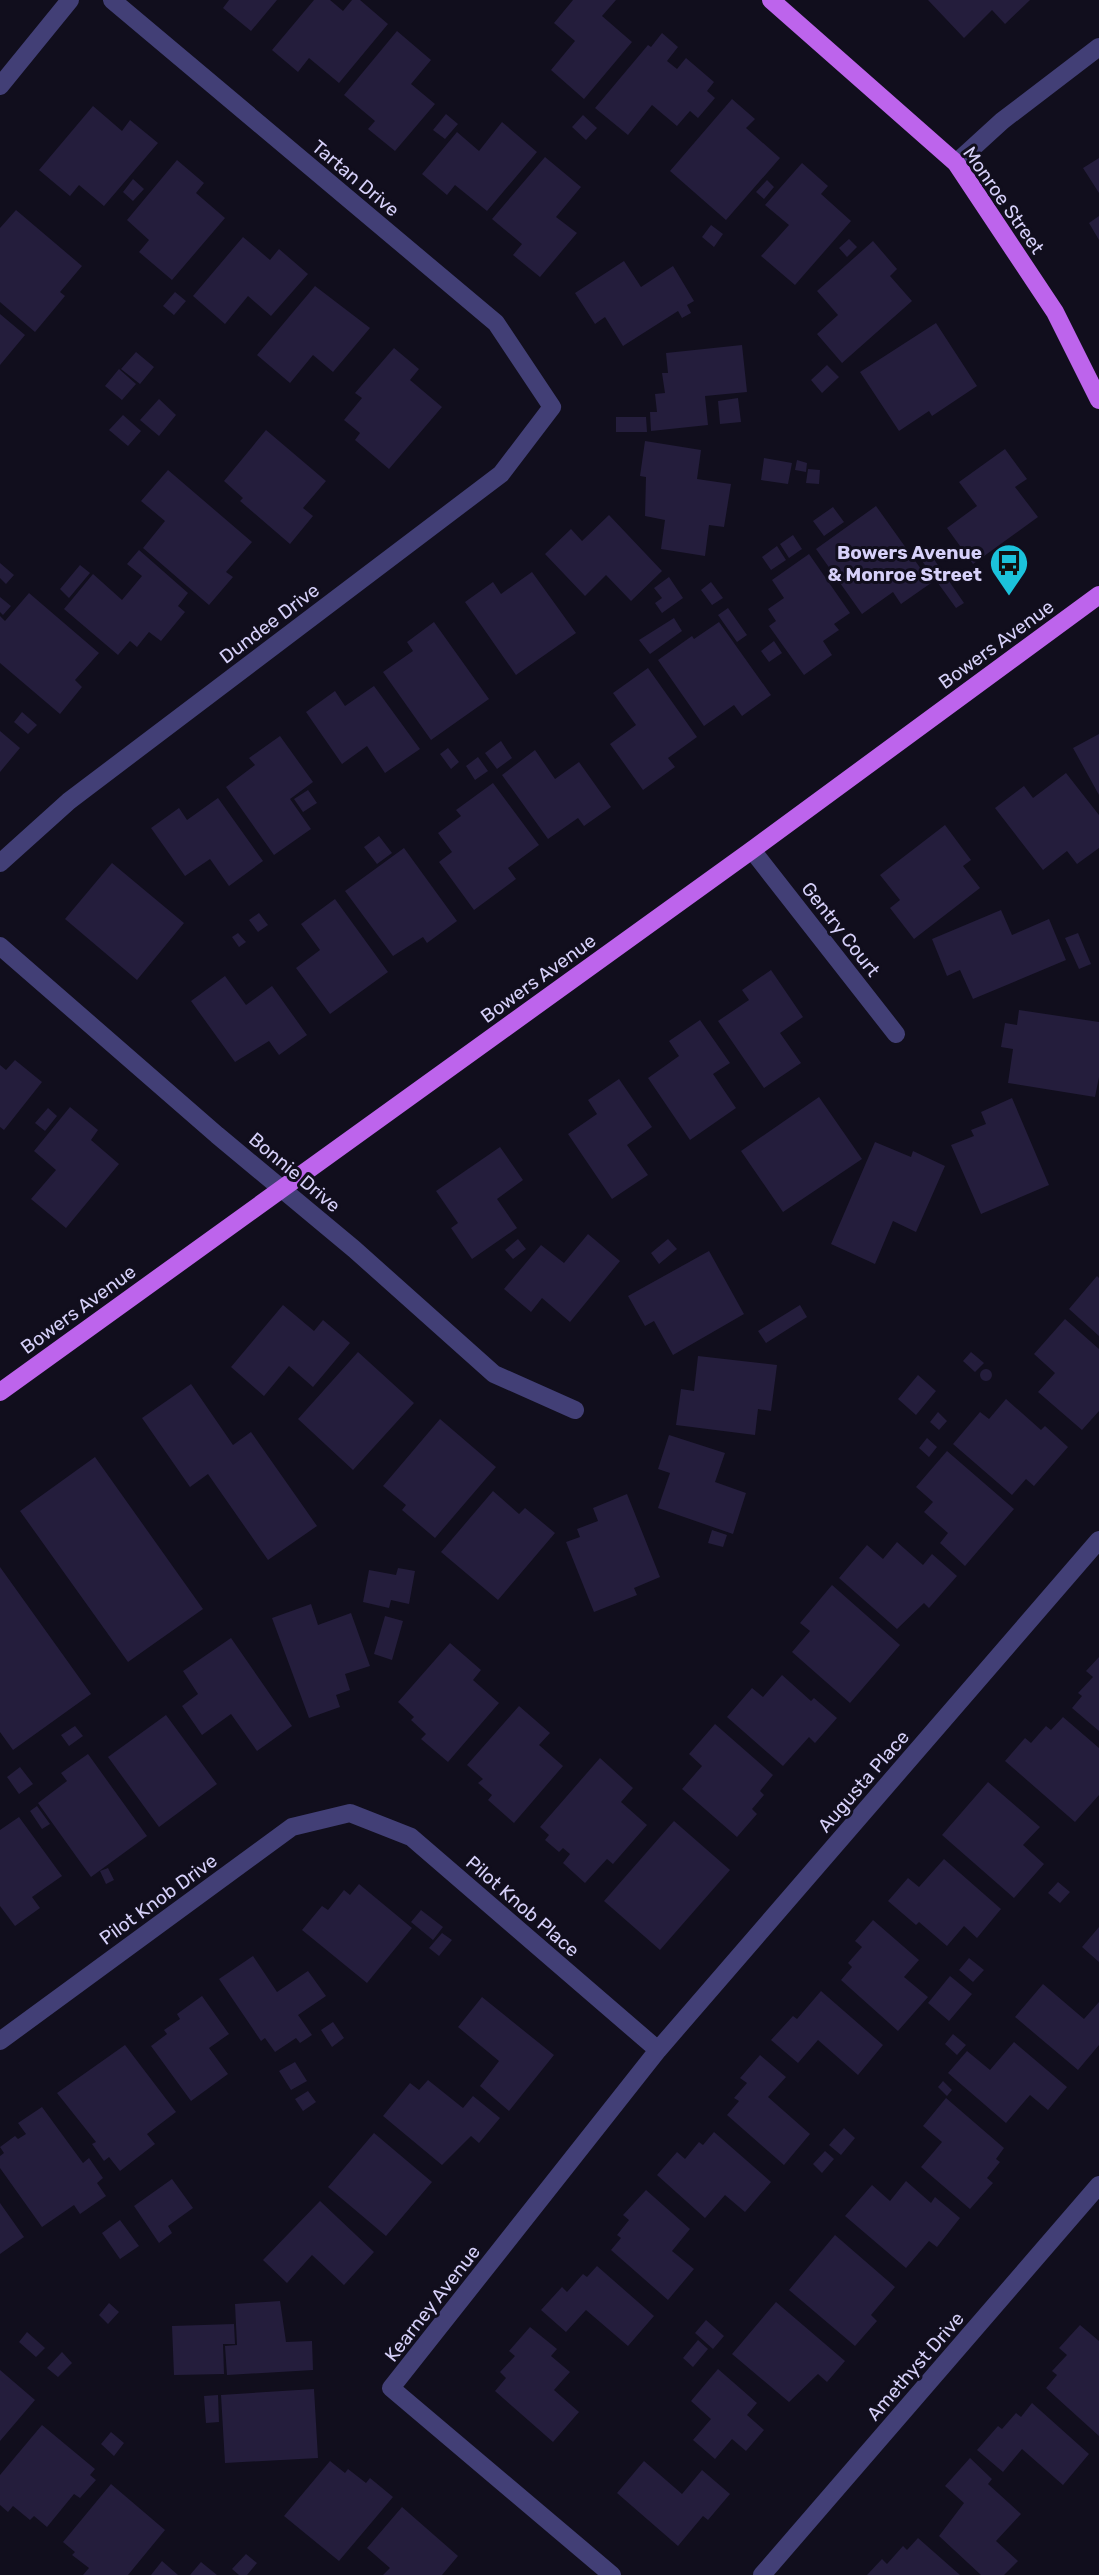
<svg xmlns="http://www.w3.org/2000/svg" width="1099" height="2575" font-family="Rubik,sans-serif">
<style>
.building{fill:#241d3c}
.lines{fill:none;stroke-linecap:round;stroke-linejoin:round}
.minor{stroke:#423f76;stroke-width:18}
.major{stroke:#bd64ec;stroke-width:18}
.labels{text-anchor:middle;stroke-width:6;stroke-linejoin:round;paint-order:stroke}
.street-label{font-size:19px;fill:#d6d0f9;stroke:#110e1d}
.poi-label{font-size:19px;font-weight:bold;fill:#d6d0f9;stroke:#110e1d;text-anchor:end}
</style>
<rect width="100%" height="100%" fill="#110e1d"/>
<path class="building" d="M229,0H277L251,31L223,8Z
M314,0H330L343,11L352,0H360L388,24L339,83L309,58L298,72L272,50Z
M573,0H616L602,16L632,42L584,99L551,70L575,41L554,23Z
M928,0H1030L1005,24L992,10L964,38Z
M397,31L431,60L411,84L435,104L395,151L368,129L375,121L344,95Z
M662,33L678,47L667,61L677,69L686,58L714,82L707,91L715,98L698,118L690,111L677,126L652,105L628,135L595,108L648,45L651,47Z
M732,99L755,119L746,128L780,158L726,220L670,171Z
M93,106L122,131L130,120L158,143L104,206L79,185L70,196L39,170Z
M446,114L458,124L445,139L433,130Z
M583,115L597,128L586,140L572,127Z
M502,122L537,152L487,211L455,185L447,195L422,174L457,132L479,151Z
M545,157L581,187L556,217L577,233L540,277L513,255L522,244L492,219Z
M1099,158V193L1083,168Z
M177,160L204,183L196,193L225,218L172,280L139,252L149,240L127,220Z
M802,163L828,186L821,194L851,221L795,285L761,256L789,225L765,205Z
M133,179L144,189L133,201L123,192Z
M767,180L774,187L764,199L756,192Z
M16,210L82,266L60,292L65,296L35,332L0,302V228Z
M1099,216V240L1089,223Z
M711,225L723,234L714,247L702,237Z
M243,237L270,260L279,249L308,274L271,316L248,296L225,324L193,296Z
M849,239L857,247L847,257L839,248Z
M873,241L897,269L890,276L912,301L842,363L817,334L838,315L817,291Z
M624,261L641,287L673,266L694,301L687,305L691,313L682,318L678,311L623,346L605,317L595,324L575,293Z
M315,286L370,328L333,372L313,355L290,383L257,355Z
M175,292L186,301L174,315L163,306Z
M0,314L25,335L0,365Z
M936,323L977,386L932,416L929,411L899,431L860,372Z
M742,345L747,392L705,396L708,425L651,431L650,412H657L655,394L665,393L662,373H668L666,353Z
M394,348L419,369L410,380L442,407L389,469L355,440L360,433L344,420L362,398L355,393Z
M136,352L154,367L140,384L121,369Z
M827,365L839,377L822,393L811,380Z
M119,369L136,384L122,400L105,386Z
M738,398L741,422L720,424L718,401Z
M159,399L176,415L159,436L140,420Z
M123,415L141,431L128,446L109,430Z
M616,417H646L647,432H616Z
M266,430L326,481L303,508L313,516L290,544L240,501L243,498L224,481Z
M645,441L701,450L697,479L731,484L724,527L709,525L705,556L661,549L665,520L645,516L646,477L640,476Z
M1005,449L1027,479L1015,487L1038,517L973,564L947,528L977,506L959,482Z
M764,458L792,463L788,484L761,480Z
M797,460L807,463L806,472L795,470Z
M808,469L820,470L819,484L806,483Z
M168,470L252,542L226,572L233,577L209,605L143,548L165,521L141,501Z
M876,506L931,583L901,604L893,592L862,614L816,549Z
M833,507L844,522L824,536L813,521Z
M609,515L662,571L631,601L606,575L585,596L545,554L571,529L582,541Z
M793,535L802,549L789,558L780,544Z
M777,546L786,560L771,570L762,557Z
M139,550L188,593L178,606L185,612L161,641L149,632L137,647L130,641L118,655L64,609L93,574L122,600L142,576L127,564Z
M809,554L850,613L834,624L839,630L823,641L832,655L804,675L769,626L776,621L768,609L784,598L772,580Z
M931,555L964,603L956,608L922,561Z
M0,563L14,575L6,584L0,578Z
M80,565L90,573L69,598L60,589Z
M532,572L576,633L516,675L465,602L493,582L501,594Z
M669,577L683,598L662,613L655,603L662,598L654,588Z
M711,582L723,598L712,605L701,590Z
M29,593L99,653L75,680L82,687L60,714L0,663V616L5,621Z
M0,597L11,606L3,615L0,612Z
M728,608L747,635L737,642L718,615Z
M674,618L682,631L650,654L639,640Z
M434,622L489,699L431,740L383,672L413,651L407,642Z
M719,622L771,695L742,716L734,705L704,726L658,660L692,636L694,639Z
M774,641L782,653L769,662L761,651Z
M648,668L697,737L668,758L675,767L643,790L610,744L636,725L613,693Z
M374,686L420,749L385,773L367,746L342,764L306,712L335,691L345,706Z
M22,712L37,725L28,734L14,722Z
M0,731L20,748L0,772Z
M1099,734V795L1073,748Z
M280,736L313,782L290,799L311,829L274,855L226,787L255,765L249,758Z
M501,741L512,758L497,769L485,753Z
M448,748L459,762L451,769L440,754Z
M535,750L555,779L579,762L611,807L584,826L578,818L548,839L502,775Z
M478,757L488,771L475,780L466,766Z
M1066,773L1099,815V848L1077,864L1067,851L1043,870L995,808L1024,786L1033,798Z
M493,783L539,845L508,868L516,879L474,910L439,862L452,852L438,833L461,816L456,810Z
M308,790L317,803L303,812L294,799Z
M218,798L263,861L229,886L210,859L185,876L151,828L179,808L187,820Z
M945,825L971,860L963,866L980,888L914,939L890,908L900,900L880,875Z
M379,836L392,853L377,864L364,847Z
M404,848L457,921L427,943L423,937L393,956L345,891Z
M112,863L184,923L137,980L65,919Z
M335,899L388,972L330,1014L296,968L320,950L301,924Z
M1001,910L1012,935L1049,919L1066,960L973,999L960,970L947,976L932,939Z
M259,913L268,925L258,932L249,920Z
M238,933L246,942L239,947L232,937Z
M1078,933L1091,964L1079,969L1065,938Z
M771,970L803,1017L780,1033L801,1063L764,1088L718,1021L749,1000L742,990Z
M225,976L246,1005L272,986L307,1035L279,1055L269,1041L235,1062L191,1001Z
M1019,1010L1099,1022V1077L1095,1097L1008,1083L1013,1049L1001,1047L1005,1023L1017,1025Z
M700,1020L730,1063L713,1074L736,1108L690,1140L648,1078L679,1056L669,1041Z
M15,1060L42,1082L4,1130L0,1127V1065L6,1070Z
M619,1079L652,1127L627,1145L648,1175L612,1199L568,1134L597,1114L588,1100Z
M819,1097L862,1159L783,1212L741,1151Z
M1012,1098L1049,1185L981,1214L951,1145L974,1136L971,1130L986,1124L981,1112Z
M70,1107L98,1130L91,1140L119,1164L66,1228L31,1199L56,1170L34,1151Z
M48,1108L57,1116L45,1131L35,1123Z
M875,1142L911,1157L913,1151L945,1166L916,1232L893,1221L875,1264L831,1244Z
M500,1147L523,1180L497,1199L517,1228L472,1259L451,1228L458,1223L436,1191Z
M588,1234L620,1261L570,1322L542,1298L531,1312L504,1289L541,1245L564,1263Z
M518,1239L526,1249L513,1259L505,1250Z
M668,1239L677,1249L659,1264L651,1253Z
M709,1251L744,1314L673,1355L654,1321L645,1326L628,1296Z
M1097,1276L1099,1278V1336L1069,1309Z
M283,1305L314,1331L323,1320L350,1343L313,1387L289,1366L264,1396L231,1367Z
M800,1305L807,1317L766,1343L758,1331Z
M1065,1319L1099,1349V1411L1082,1430L1038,1392L1055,1373L1034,1354Z
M358,1352L414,1403L353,1470L298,1419Z
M971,1352L984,1363L975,1372L963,1361Z
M698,1356L777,1365L771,1411L758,1409L755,1435L676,1425L681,1389L694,1391Z
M980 1375a6 6 0 1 1 12 0a6 6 0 1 1-12 0Z
M918,1375L936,1391L916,1415L898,1399Z
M191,1384L233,1445L251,1432L317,1526L268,1560L208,1474L190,1487L142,1418Z
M1006,1399L1041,1430L1045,1426L1068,1447L1034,1486L1026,1479L1012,1495L953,1444L980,1412L989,1419Z
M938,1412L947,1421L939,1430L930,1422Z
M440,1419L496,1467L435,1538L402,1510L406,1505L383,1486Z
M669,1435L725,1453L715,1482L746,1493L733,1534L658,1508L670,1473L658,1469Z
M927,1438L937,1447L929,1457L919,1448Z
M947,1451L1014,1509L965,1566L940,1543L948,1533L924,1512L933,1502L916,1487Z
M95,1457L203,1609L128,1662L20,1511Z
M493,1491L519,1514L525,1508L555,1533L498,1600L441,1552Z
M627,1494L660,1577L634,1588L637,1595L594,1612L566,1542L580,1537L577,1529L598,1521L593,1508Z
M712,1530L727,1535L723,1547L708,1543Z
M897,1542L923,1565L932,1554L957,1576L929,1608L924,1603L897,1629L839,1578L867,1545L883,1559Z
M0,1567L91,1694L13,1750L0,1732Z
M398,1568L415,1571L409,1604L391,1600L389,1608L363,1602L369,1570L396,1575Z
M832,1585L900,1645L850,1703L792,1652L810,1631L800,1623Z
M311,1604L318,1625L351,1613L370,1666L345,1674L350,1690L336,1695L340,1707L309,1718L272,1618Z
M385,1616L403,1621L392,1660L374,1654Z
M231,1638L292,1726L257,1751L231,1714L202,1735L182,1706L198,1694L183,1671Z
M450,1643L481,1670L473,1680L499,1703L448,1762L421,1739L426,1734L411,1720L414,1717L398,1702Z
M1099,1657V1731L1072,1708L1082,1696L1078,1693L1093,1677L1086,1671Z
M782,1675L811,1701L814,1698L837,1718L815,1743L809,1737L783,1766L727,1717L752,1688L763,1697Z
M519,1706L550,1733L539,1745L563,1766L514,1823L488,1800L492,1795L478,1783L483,1779L467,1765Z
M166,1715L217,1784L159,1827L108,1757Z
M1063,1717L1099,1748V1795L1075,1822L1005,1761L1025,1738L1031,1743L1046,1726L1051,1730Z
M715,1724L773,1775L760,1791L764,1795L752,1809L757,1814L737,1837L682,1789L702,1766L689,1754Z
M75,1726L83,1736L69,1746L61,1735Z
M88,1754L147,1836L91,1877L38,1803L67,1781L61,1773Z
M600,1758L633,1788L621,1802L647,1825L613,1864L607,1859L585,1883L563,1863L570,1854L563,1848L559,1852L545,1840L549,1835L540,1827Z
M20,1767L33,1784L19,1794L7,1777Z
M988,1782L1040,1827L1023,1845L1044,1864L1014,1898L942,1835Z
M37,1806L50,1824L42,1829L30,1811Z
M19,1817L62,1876L32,1897L40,1908L15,1926L0,1906V1830Z
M674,1821L730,1870L660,1950L604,1901Z
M944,1859L1001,1909L977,1938L964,1926L947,1946L919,1922L916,1925L888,1901L908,1878L919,1887Z
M108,1868L114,1880L106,1884L100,1871Z
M1058,1882L1070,1892L1060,1903L1048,1893Z
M359,1884L412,1928L367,1983L302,1930L322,1906L328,1910L344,1890L350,1895Z
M421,1910L443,1927L433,1940L411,1922Z
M873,1920L919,1960L904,1977L928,1997L898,2031L841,1980L852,1967L848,1963L862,1947L855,1941Z
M1099,1927V1962L1082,1947Z
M442,1933L452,1940L439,1956L429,1948Z
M253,1956L277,1992L308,1971L326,1996L298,2015L312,2035L300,2043L296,2038L275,2052L265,2038L261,2041L219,1979Z
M969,1958L984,1970L973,1982L959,1970Z
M950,1976L972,1994L949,2021L928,2003Z
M1043,1984L1084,2019L1099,2002V2045L1078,2070L1015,2017Z
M821,1991L883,2045L858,2075L818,2040L798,2063L771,2040L793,2016L797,2019Z
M202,1996L229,2034L209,2048L228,2074L191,2101L151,2046L167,2034L164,2030L180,2019L177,2014Z
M482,1997L554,2055L509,2111L480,2086L499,2061L458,2027Z
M333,2022L344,2038L332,2047L321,2030Z
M953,2034L966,2045L957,2055L945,2044Z
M1014,2042L1067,2087L1048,2110L1030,2095L1006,2123L948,2073L967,2051L990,2070Z
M125,2045L176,2112L147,2134L155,2144L120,2171L109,2157L104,2161L92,2144L96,2142L57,2093Z
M760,2055L786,2077L768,2097L810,2134L784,2165L727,2115L739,2101L734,2098L747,2083L740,2078Z
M295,2062L307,2081L291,2090L279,2071Z
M428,2080L463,2108L473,2096L500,2118L479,2143L471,2136L442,2165L383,2116L410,2083L419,2090Z
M943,2081L952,2090L947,2096L938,2087Z
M308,2091L316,2102L303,2111L295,2099Z
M946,2098L1004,2148L996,2159L1000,2162L987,2178L993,2183L970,2209L921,2167L942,2142L923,2126Z
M42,2107L83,2163L89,2158L103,2178L97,2183L106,2196L80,2214L74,2205L42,2227L0,2168V2156L4,2153L0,2147L15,2136L18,2139L26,2134L18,2123Z
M844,2128L855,2138L841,2155L829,2145Z
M714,2132L771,2182L745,2212L725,2195L705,2218L657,2175L677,2152L685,2159L699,2142L703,2145Z
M374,2133L432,2182L386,2236L328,2187Z
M825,2151L834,2159L822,2173L813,2164Z
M172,2179L193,2208L168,2226L172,2233L159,2243L134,2206Z
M906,2181L931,2203L935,2197L960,2218L937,2247L929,2241L906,2268L845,2216L872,2185L890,2201Z
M646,2190L690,2229L672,2251L694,2269L668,2300L611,2250L621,2238L617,2235L629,2220L623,2215Z
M320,2201L374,2252L344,2285L312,2255L287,2283L263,2260Z
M0,2203L24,2237L0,2254Z
M120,2220L139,2246L120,2259L102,2233Z
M835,2235L895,2287L871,2315L877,2321L855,2346L789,2290Z
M597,2266L654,2316L628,2346L586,2310L566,2332L541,2310L562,2287L567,2292L583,2274L587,2277Z
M280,2301L286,2342L312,2341L313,2370L227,2375L225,2346L237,2345L235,2304Z
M776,2302L845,2361L827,2382L818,2374L789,2402L732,2354Z
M109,2303L119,2312L108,2324L99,2315Z
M706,2320L724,2336L713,2349L695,2333Z
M234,2324L235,2344H223L224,2374L174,2375L172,2326Z
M1080,2325L1099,2341V2436L1046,2388L1057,2375L1052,2371L1067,2355L1059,2348Z
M530,2327L557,2349L551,2356L570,2372L554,2390L579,2412L553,2442L495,2391L506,2378L500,2372L515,2356L509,2351Z
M27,2332L45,2348L36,2357L19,2342Z
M698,2340L708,2349L693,2367L683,2358Z
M62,2352L72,2363L58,2377L47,2368Z
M718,2369L757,2403L747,2415L764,2430L746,2451L732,2439L715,2459L693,2440L711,2419L691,2401Z
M0,2370L35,2400L0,2441Z
M314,2389L318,2458L225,2463L221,2395Z
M218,2395L219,2422L206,2423L204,2396Z
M1032,2403L1089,2454L1063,2485L1022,2449L1003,2472L977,2450L998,2426L1002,2429L1016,2413L1021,2417Z
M42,2425L95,2469L90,2475L96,2480L80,2498L74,2494L47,2527L34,2516L30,2520L13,2506L8,2512L0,2505V2475Z
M111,2432L124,2443L114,2456L101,2444Z
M970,2458L992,2479L988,2484L1021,2514L996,2541L1018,2561L1004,2575H981L939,2536L964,2503L945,2486Z
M330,2461L345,2473L348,2469L366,2483L370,2478L393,2497L339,2561L284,2516Z
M644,2461L682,2494L702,2470L730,2494L708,2520L703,2516L678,2546L617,2493Z
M111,2484L165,2530L128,2575H83L89,2568L72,2555L75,2552L63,2542Z
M402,2507L458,2556L442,2575H383L390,2568L367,2548Z
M918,2538L960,2575H867L882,2559L887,2564L903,2546L907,2550Z
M246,2554L257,2563L247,2575H239L232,2569Z
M162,2561L178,2575H151Z
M201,2562L217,2575H190Z"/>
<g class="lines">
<path class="minor" d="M0,86L70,0
M956,163L1002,121L1099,47
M752,850L896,1034
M0,863L69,801L501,474L552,407L496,323L112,0
M0,946L217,1135L354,1249L494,1374L575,1410
M0,2041L292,1827L350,1813L411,1837L658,2050
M612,2575L391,2388L658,2050L1099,1540
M762,2575L1099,2185"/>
<path class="major" d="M771,0L956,163L1055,312L1099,400
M0,1392L752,850L1099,595"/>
</g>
<defs>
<g id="bus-pin" transform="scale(2.0125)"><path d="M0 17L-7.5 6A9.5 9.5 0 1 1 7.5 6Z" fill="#1bc2db" stroke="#110e1d"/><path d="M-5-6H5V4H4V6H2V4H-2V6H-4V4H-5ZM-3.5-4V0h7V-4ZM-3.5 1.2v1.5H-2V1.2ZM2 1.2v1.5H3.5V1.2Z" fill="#111"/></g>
</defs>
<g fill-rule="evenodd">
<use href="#bus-pin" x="1009" y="563"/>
</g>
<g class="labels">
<g class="street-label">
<text transform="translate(356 178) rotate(40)" y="7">Tartan Drive</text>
<text transform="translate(1004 200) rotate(55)" y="7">Monroe Street</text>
<text transform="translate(269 623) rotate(-37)" y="7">Dundee Drive</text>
<text transform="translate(996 644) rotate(-36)" y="7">Bowers Avenue</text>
<text transform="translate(841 929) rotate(52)" y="7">Gentry Court</text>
<text transform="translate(538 978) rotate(-36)" y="7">Bowers Avenue</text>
<text transform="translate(295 1172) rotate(40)" y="7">Bonnie Drive</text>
<text transform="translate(78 1309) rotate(-36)" y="7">Bowers Avenue</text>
<text transform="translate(863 1781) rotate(-49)" y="7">Augusta Place</text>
<text transform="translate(158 1899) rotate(-36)" y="7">Pilot Knob Drive</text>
<text transform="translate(523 1906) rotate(41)" y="7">Pilot Knob Place</text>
<text transform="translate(432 2303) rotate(-52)" y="7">Kearney Avenue</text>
<text transform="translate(915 2366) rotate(-49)" y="7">Amethyst Drive</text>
</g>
<g class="poi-label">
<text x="982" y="559">Bowers Avenue<tspan x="982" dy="22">&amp; Monroe Street</tspan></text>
</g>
</g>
</svg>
